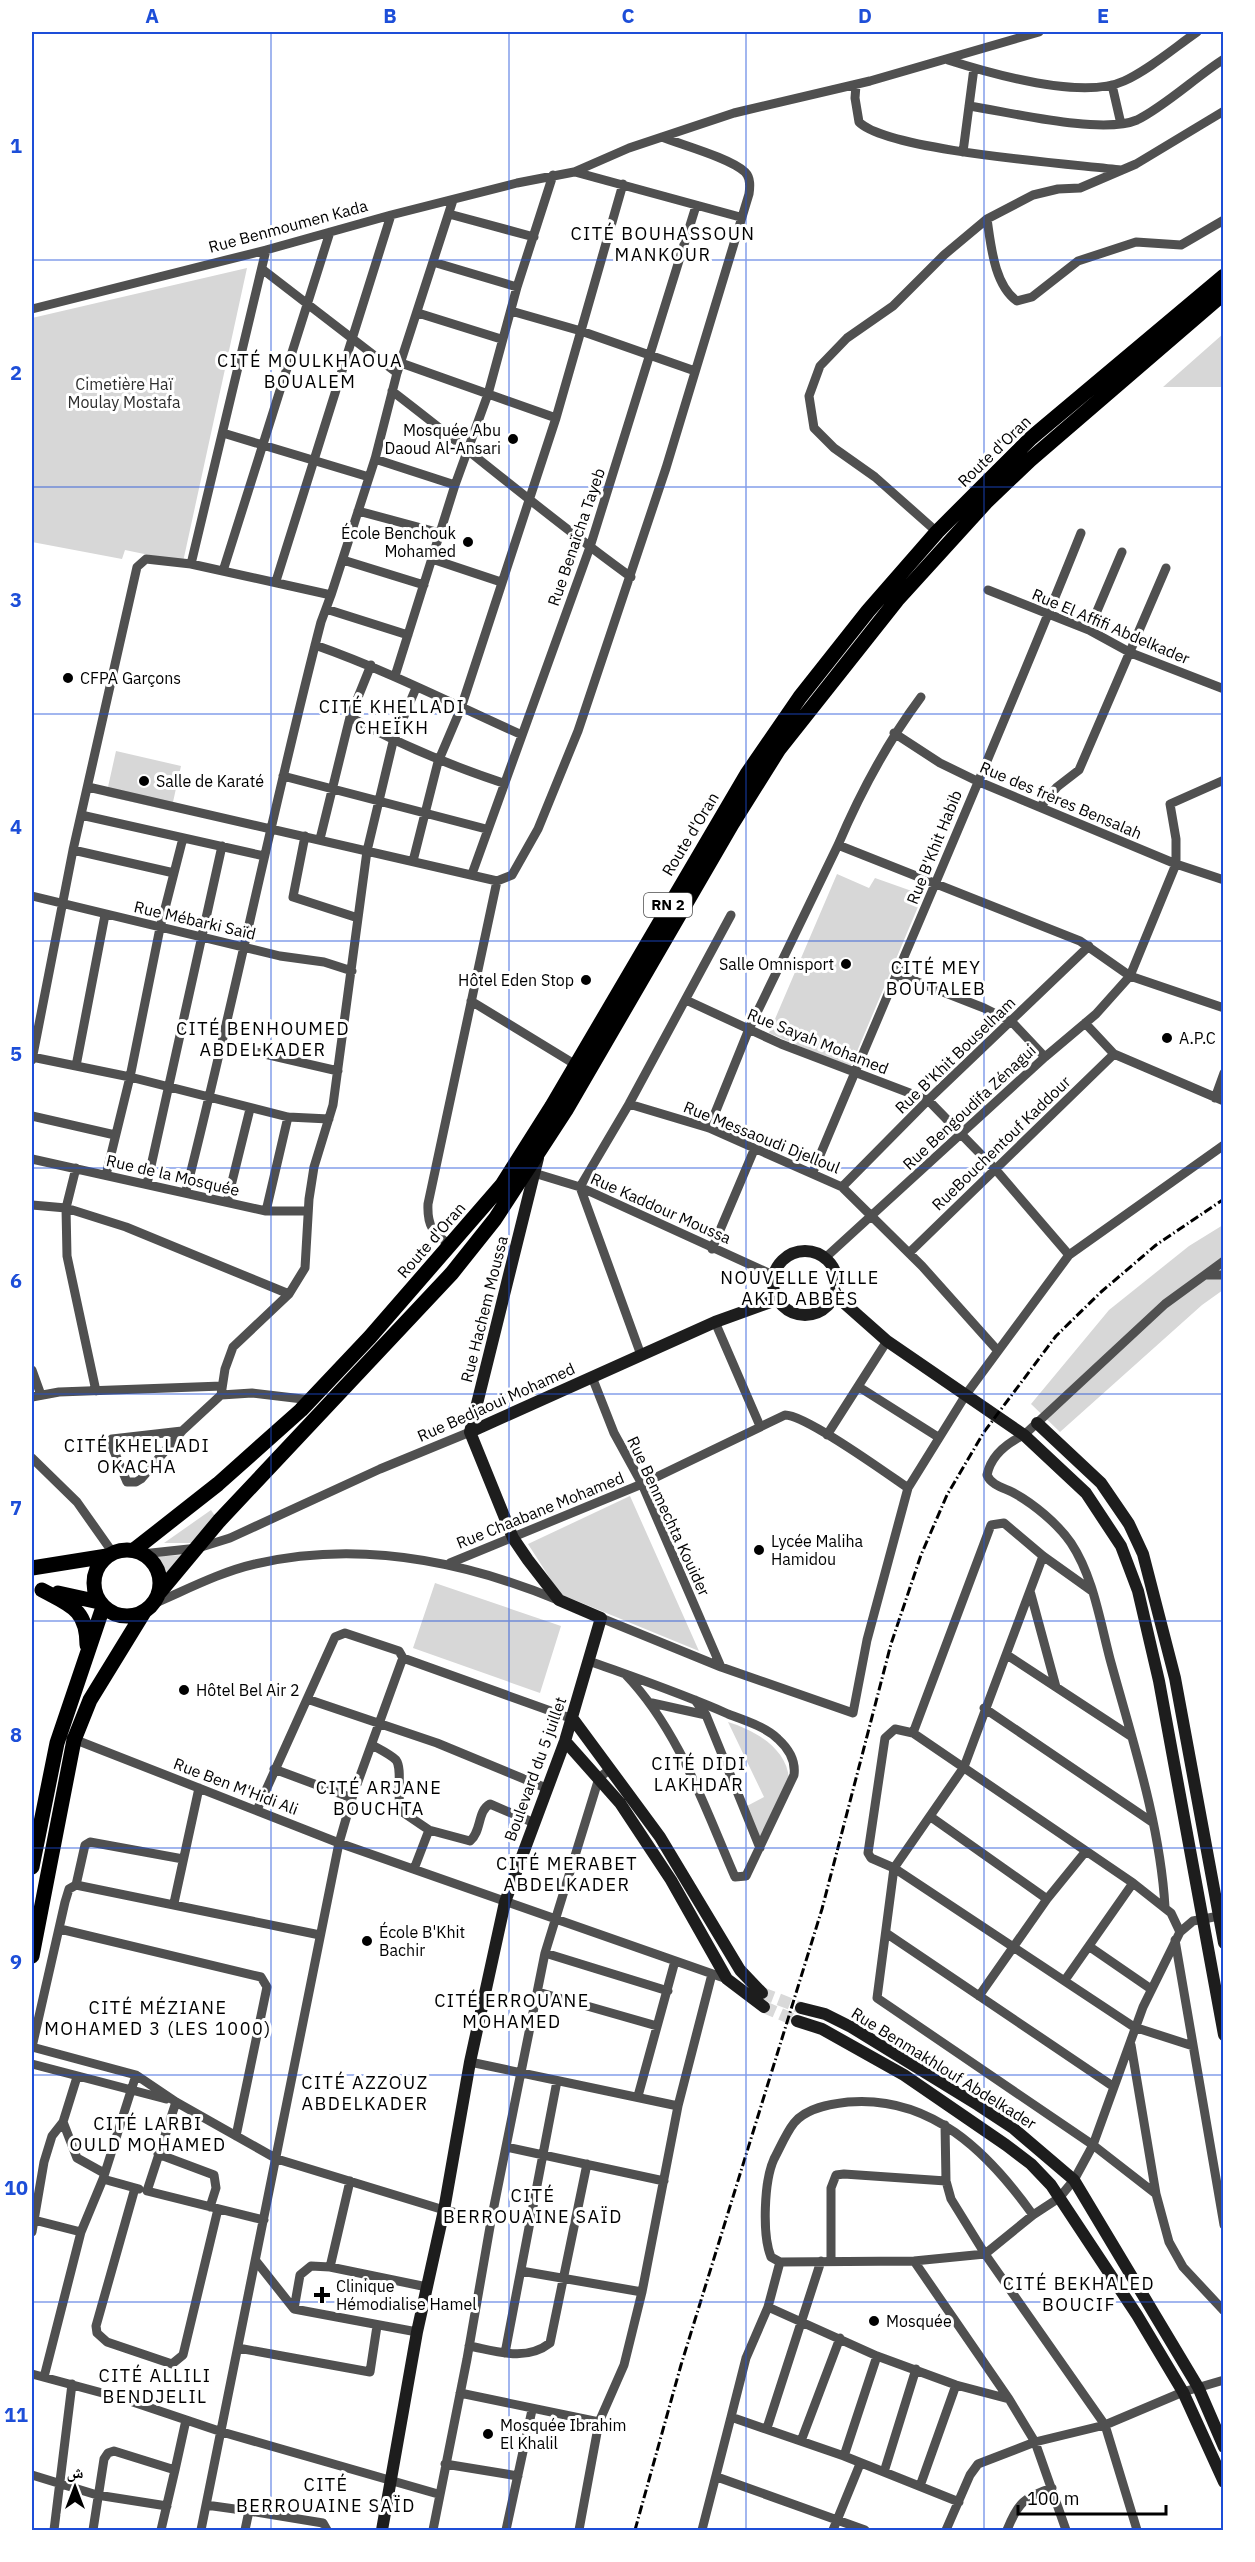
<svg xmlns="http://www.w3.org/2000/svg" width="1255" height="2562" font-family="'IBM Plex Sans','Noto Naskh Arabic',sans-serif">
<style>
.green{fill:#d7d7d7}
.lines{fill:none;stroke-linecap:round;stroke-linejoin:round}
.secondary-tunnel{stroke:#d9d9d9;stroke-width:12;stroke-dasharray:12 6;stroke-linecap:butt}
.street{stroke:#505050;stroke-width:9}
.secondary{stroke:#1d1d1d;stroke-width:12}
.primary{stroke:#000;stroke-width:15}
.rail{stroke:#000;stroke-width:3;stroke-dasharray:9 3 1.5 3;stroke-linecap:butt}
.grid{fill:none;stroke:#1d4ed8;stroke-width:1.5;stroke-opacity:0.55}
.poi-dot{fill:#000;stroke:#fff;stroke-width:2}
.labels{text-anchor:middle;stroke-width:6;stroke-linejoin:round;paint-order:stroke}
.shield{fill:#fff;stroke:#4c4c4c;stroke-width:1.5}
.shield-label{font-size:15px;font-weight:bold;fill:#000}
.street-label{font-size:16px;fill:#000;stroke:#fff}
.park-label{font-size:16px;fill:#2e2e2e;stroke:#fff}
.poi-label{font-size:16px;fill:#000;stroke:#fff;text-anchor:start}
.neighbourhood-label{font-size:18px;letter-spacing:1.5px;fill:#000;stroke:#fff}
.neatline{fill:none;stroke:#1d4ed8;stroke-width:2}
.grid-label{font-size:20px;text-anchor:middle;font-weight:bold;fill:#1d4ed8}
</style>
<rect width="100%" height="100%" fill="#fff"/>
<path class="green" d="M247,268L183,562L125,550L122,559L32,542V318Z
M1223,334V387H1163Z
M116,751L181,766L171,811L106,796Z
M837,874L869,888L875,878L923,895L850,1068L769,1033Z
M1223,1225V1290L1202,1305L1060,1432L1031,1404L1109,1310L1189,1246Z
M630,1496L699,1651L560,1594L528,1544Z
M211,1510L217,1519L193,1543H164Z
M183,1555L162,1578L155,1563L147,1557Z
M435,1583L561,1626L540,1693L413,1648Z
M728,1722C754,1730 787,1748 789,1779L762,1843L747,1806L764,1797Z"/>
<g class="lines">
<path class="secondary-tunnel" d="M762,1993L801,2008
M764,2007L797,2021"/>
<path class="street" d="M948,60C992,74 1083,100 1124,81C1150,69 1174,48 1197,32
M856,85L855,98L859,122C887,151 1073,164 1121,170
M1112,85L1121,124
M969,106C1009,112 1102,135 1137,120C1164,107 1197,76 1224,59
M963,152L974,68
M575,172L740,217
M449,214L534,237
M987,219C991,245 994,285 1017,301L1032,297L1078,261L1136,242L1181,245L1224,220
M433,262L517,287
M262,269L397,373
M32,309L266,250L391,215L517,183L574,172L629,148L734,113L870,81L1039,32
M511,311L581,331L695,371
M418,313L501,339
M401,363L556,418
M392,391C472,452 549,518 631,577
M223,433L369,477
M375,459L455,485
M358,511L440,533
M937,532L875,477L834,448L814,428L809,396L820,366L847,338L893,306L944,255L987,219L1033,195L1058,189L1080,188L1136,164L1224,111
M432,559L501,582
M343,560L424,585
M191,564L266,250
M223,571L330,232
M276,581L391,215
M988,590L1089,630L1131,653L1224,689
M331,595L375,459L397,373L453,200
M326,609L408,635
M1089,630L1122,552
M315,645C386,670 453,704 522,735
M395,676L455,485L488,394L517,287L553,175
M921,697C886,744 861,791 838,845L1080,941L1130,976L1224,1008
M350,717C400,745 449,765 503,783
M894,733L940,763L977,781L1176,864L1224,880
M283,776L486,829
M88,787L497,881L512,875L538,829L578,731L666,468L749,194C750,187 751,178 745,172C730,158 682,145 662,137
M1040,807L1057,787L1079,770L1166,568
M81,815L264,856
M305,836L293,897L358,918
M320,839L350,717L371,665
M73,850L174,873
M413,861L438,762L461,708L556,418L623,184
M472,874L590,547L696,206
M32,896L280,956L324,962L352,971
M897,974L984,1008L1012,1022L1045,1057
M686,1000L781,1044L928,1100L996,1170L1069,1255
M471,1001L576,1065
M1085,1023L1114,1054L1224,1101
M221,1044L338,1071
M32,1057L130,1077L288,1117L329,1119
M32,1060L73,850L137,567L146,559L191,564L331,595L321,622C272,811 234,1002 186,1191
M76,1066L105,915
M1215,1098L1224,1073
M629,1104L709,1128L842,1187L922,1266L998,1351
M32,1116L115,1135
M709,1128L749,1029L838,845
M32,1159L266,1211H308
M76,1168L66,1208L67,1256L96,1391
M813,1172C902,959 995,748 1081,533
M534,1173L580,1187L773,1275
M106,1175L130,1077L160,928L183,838
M147,1184L222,846
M842,1187L928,1100L1089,946
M227,1202L250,1109
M32,1205L66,1208L126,1227L289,1294
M266,1211L288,1117
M450,1245C433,1233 427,1226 428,1204L497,881
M712,1249L754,1150
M909,1253L1114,1054
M825,1258L1045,1057L1096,1014L1130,976L1176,864V839L1170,804L1224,780
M1205,1275H1224
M715,1322L760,1426
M641,1355L580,1187L629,1104L731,915
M32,1370L41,1395
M592,1377L614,1433L642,1484L721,1667
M859,1387L938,1437
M32,1397L59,1392L222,1386
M311,1400L252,1393L221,1395L225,1369L233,1347L289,1294L305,1268L309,1199L314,1167L333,1105L367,851L393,742L416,688
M182,1431L141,1479L136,1482H127L111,1444L112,1439Z
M182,1431L221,1395
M827,1435L887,1341
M32,1458L77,1502L113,1553
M142,1554L198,1548L230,1538L380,1469L470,1432
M1043,1556L964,1767L894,1868L877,1998L1093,2145L1156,2194
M450,1563L642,1484L785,1415C806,1415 886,1473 908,1488
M1030,1591L1056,1687
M153,1604C186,1590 220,1572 255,1564C359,1540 461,1560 558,1600
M601,1618L721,1667L853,1713L867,1640L908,1488L967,1393L1069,1255L1224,1145
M1007,1655L1132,1737
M403,1658L573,1719
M589,1661C636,1678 683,1694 728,1714C744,1720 766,1727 778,1739C789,1749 796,1760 794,1775L746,1876L735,1877C704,1806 679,1730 625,1674
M307,1699L437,1743L546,1788
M695,1700L706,1715L760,1848
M652,1703L706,1715
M984,1708L1152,1822
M913,1733L991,1525L1004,1523L1043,1556L1092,1591
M71,1738L339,1843L727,1979
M372,1745C379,1749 390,1754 396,1760C403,1769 396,1798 401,1811L429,1830L470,1841C482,1831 477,1811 490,1804L532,1822
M274,1769L352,1798
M931,1817L1047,1899
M414,1869L429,1830
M76,1885L85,1845L90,1842L183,1859
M174,1903L199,1788
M1165,1907C1160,1823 1132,1739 1110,1659C1100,1621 1093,1576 1071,1543C1058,1524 1033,1503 1012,1492C1004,1488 991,1485 987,1475C991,1455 1007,1443 1024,1435L1165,1304L1224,1261
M60,1929L261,1977L267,1987L236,2136
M1180,1932L1171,1913L1133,1883L913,1733L895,1729L885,1738L868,1853L871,1858L894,1868L1134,2027L1193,2046
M886,1933L1114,2087
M1175,1940L1224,2225
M1090,1947L1151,1989
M545,1953L668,1991
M1065,1980L1133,1883
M538,1992L657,2026
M979,1996L1047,1899L1086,1851
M1131,2045L1156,2194L1169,2242L1183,2267L1224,2311
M32,2047L136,2075L176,2102L277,2159L444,2210L491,2221
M32,2047L65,1902L69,1889L76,1885L320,1935
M470,2062L678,2106
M32,2064L166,2099
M136,2075L103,2179L139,2189
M638,2096L675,1961
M176,2102L147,2191L264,2220
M63,2122L77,2158L104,2173
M945,2125L946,2181
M506,2147L664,2181
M158,2154L214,2175L216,2188L210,2207
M350,2181L330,2267L427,2287
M135,2188L96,2326L97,2333L107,2342L172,2364L183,2355L218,2209
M34,2220L81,2232
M32,2232L44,2162L52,2136L63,2122L77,2077
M256,2261L294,2309L417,2332
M831,2261V2188L836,2175L844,2174L946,2181L951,2199L985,2254L914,2261L780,2262L771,2257C762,2235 764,2181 774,2159C780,2148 786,2133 794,2123C806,2108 830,2104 848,2102C931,2095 988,2152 1033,2215
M914,2261L1009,2399L1035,2442L1066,2530
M521,2271L642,2292
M768,2307L877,2356L956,2385L1009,2399
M294,2309L300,2275L311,2266L330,2267
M469,2346C496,2351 526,2362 550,2343L587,2164
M238,2348L370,2372L377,2326
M505,2353L557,2081
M32,2374L121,2398L222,2432L438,2494
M44,2377L81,2232L103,2179
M460,2393L599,2422
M731,2417L746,2358L768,2307L780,2262
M767,2428L821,2261
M801,2441L840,2338
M844,2456L877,2356
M445,2464L518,2476
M175,2470L186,2420
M884,2472L916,2369
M32,2475L97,2495L167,2506
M717,2477L865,2530
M920,2486L956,2385
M206,2505L249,2511
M54,2530L72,2384
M93,2530L104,2459L108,2453L114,2451L175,2470L161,2530
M201,2530L339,1843L352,1798L401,1663L403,1658L399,1651L345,1633L335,1637L257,1810
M245,2530L249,2511L323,2523L327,2530
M433,2530L467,2359L491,2221L545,1953L599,1778L610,1769
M506,2530L532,2410
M579,2530L599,2422L624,2365L642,2292L678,2106L712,1974
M702,2530L731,2417L844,2456L959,2502
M833,2530L860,2464
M946,2530L970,2475L978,2464L1035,2442L1105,2425L1183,2392L1224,2380
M1007,2530C1018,2503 1024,2497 1052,2488
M1137,2530L1105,2425L985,2254L1033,2215L1059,2198L1074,2180L1093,2145L1143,2007L1180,1932L1193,1921L1219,1916"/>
<path class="secondary" d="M773 1283a32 32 0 1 1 64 0a32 32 0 1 1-64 0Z
M835,1295L887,1341L1024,1435L1086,1493L1121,1546L1138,1591L1159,1681L1224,2035
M1037,1423L1101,1483L1129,1524L1143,1554L1175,1678L1224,1943
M470,1432L715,1322L776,1300
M573,1719L660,1837L740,1970L762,1993
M565,1741L620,1803L671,1880L727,1979L764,2007
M801,2008L825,2014L851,2027L978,2105L1013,2128L1074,2180L1198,2387L1224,2447
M797,2021L822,2029L904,2075L1006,2145L1031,2164L1051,2185L1137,2315L1183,2392L1224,2482
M382,2530L417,2332L444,2210L470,2062L505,1902L565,1741L601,1618L559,1600L528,1560L513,1538L470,1432L538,1158"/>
<path class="primary" d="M94 1583a33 33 0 1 1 66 0a33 33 0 1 1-66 0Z
M134,1550L218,1484L301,1410L370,1337L502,1185L552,1106L747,774L800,697L868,611L937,532L1031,438L1224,276
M32,1568L107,1556
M42,1590C70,1605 87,1609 87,1645
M58,1593L99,1602
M159,1593L219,1521L452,1273L495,1219L566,1110L732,824L779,749L897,600L987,501L1030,460L1224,293
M32,1867L57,1743L103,1607
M32,1956L74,1740L90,1700L144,1612"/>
<path class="rail" d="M635,2530L681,2365L822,1909L891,1644L921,1555L947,1495L984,1432L1056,1336L1101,1292L1156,1245L1224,1199"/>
</g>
<path class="grid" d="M271,32V2530M509,32V2530M746,32V2530M984,32V2530M32,260H1224M32,487H1224M32,714H1224M32,941H1224M32,1168H1224M32,1394H1224M32,1621H1224M32,1848H1224M32,2075H1224M32,2302H1224"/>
<g class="poi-dot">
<circle cx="513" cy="439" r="6"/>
<circle cx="468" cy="542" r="6"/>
<circle cx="68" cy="678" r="6"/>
<circle cx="144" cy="781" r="6"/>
<circle cx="846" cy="964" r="6"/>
<circle cx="586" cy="980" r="6"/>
<circle cx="1167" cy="1038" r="6"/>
<circle cx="759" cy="1550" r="6"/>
<circle cx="184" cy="1690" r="6"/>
<circle cx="367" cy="1941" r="6"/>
<path d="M319 2286h6v6h6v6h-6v6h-6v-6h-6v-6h6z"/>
<circle cx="874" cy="2321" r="6"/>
<circle cx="488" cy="2434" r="6"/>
</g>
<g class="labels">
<rect class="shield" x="644" y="893" width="48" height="24" rx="4.5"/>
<g class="shield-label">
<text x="668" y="910">RN 2</text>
</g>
<g class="street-label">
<text transform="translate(288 226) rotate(-15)" y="6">Rue Benmoumen Kada</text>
<text transform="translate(994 451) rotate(-44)" y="6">Route d'Oran</text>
<text transform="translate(576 537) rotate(-71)" y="6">Rue Benaïcha Tayeb</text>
<text transform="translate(1111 626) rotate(23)" y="6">Rue El Affifi Abdelkader</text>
<text transform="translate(1061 800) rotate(23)" y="6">Rue des frères Bensalah</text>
<text transform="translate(690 834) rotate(-59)" y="6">Route d'Oran</text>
<text transform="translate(934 847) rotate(-68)" y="6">Rue B'Khit Habib</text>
<text transform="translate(195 920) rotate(13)" y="6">Rue Mébarki Saïd</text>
<text transform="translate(818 1041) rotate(22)" y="6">Rue Sayah Mohamed</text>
<text transform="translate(955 1055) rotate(-44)" y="6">Rue B'Khit Bouselham</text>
<text transform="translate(969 1107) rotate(-43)" y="6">Rue Bengoudifa Zénagui</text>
<text transform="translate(762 1137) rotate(22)" y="6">Rue Messaoudi Djelloul</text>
<text transform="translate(1001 1143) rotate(-44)" y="6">RueBouchentouf Kaddour</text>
<text transform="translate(173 1175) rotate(13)" y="6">Rue de la Mosquée</text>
<text transform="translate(661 1208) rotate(24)" y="6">Rue Kaddour Moussa</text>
<text transform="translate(431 1240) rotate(-49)" y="6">Route d'Oran</text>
<text transform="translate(484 1309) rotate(-76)" y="6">Rue Hachem Moussa</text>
<text transform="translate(496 1402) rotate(-24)" y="6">Rue Bedjaoui Mohamed</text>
<text transform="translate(540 1510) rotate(-22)" y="6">Rue Chaabane Mohamed</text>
<text transform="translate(669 1516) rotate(65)" y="6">Rue Benmechta Kouider</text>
<text transform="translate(535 1769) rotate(-70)" y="6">Boulevard du 5 juillet</text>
<text transform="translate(236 1786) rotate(21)" y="6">Rue Ben M'Hidi Ali</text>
<text transform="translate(944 2068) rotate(32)" y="6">Rue Benmakhlouf Abdelkader</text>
</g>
<g class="park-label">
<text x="124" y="390">Cimetière Haï<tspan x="124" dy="18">Moulay Mostafa</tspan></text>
</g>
<g class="poi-label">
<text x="501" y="436" text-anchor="end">Mosquée Abu<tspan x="501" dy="18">Daoud Al-Ansari</tspan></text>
<text x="456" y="539" text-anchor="end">École Benchouk<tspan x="456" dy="18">Mohamed</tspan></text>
<text x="80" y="684">CFPA Garçons</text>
<text x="156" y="787">Salle de Karaté</text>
<text x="834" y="970" text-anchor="end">Salle Omnisport</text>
<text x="574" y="986" text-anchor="end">Hôtel Eden Stop</text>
<text x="1179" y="1044">A.P.C</text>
<text x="771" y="1547">Lycée Maliha<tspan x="771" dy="18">Hamidou</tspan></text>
<text x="196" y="1696">Hôtel Bel Air 2</text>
<text x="379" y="1938">École B'Khit<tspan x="379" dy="18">Bachir</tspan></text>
<text x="336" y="2292">Clinique<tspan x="336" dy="18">Hémodialise Hamel</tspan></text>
<text x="886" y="2327">Mosquée</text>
<text x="500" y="2431">Mosquée Ibrahim<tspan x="500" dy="18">El Khalil</tspan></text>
</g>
<g class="neighbourhood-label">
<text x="663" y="240">CITÉ BOUHASSOUN<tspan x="663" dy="21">MANKOUR</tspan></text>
<text x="310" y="367">CITÉ MOULKHAOUA<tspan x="310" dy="21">BOUALEM</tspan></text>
<text x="392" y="713">CITÉ KHELLADI<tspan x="392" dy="21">CHEÏKH</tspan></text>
<text x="936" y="974">CITÉ MEY<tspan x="936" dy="21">BOUTALEB</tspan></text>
<text x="263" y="1035">CITÉ BENHOUMED<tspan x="263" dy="21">ABDELKADER</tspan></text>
<text x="800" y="1284">NOUVELLE VILLE<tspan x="800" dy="21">AKID ABBÈS</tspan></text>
<text x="137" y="1452">CITÉ KHELLADI<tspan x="137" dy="21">OKACHA</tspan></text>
<text x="699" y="1770">CITÉ DIDI<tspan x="699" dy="21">LAKHDAR</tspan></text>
<text x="379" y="1794">CITÉ ARJANE<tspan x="379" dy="21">BOUCHTA</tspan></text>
<text x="567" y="1870">CITÉ MERABET<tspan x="567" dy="21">ABDELKADER</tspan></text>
<text x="512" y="2007">CITÉ ERROUANE<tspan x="512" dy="21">MOHAMED</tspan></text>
<text x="158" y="2014">CITÉ MÉZIANE<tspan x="158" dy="21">MOHAMED 3 (LES 1000)</tspan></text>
<text x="365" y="2089">CITÉ AZZOUZ<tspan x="365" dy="21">ABDELKADER</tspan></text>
<text x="148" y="2130">CITÉ LARBI<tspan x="148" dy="21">OULD MOHAMED</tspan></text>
<text x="533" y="2202">CITÉ<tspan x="533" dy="21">BERROUAINE SAÏD</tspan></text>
<text x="1079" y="2290">CITÉ BEKHALED<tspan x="1079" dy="21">BOUCIF</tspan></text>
<text x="155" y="2382">CITÉ ALLILI<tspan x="155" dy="21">BENDJELIL</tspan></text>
<text x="326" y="2491">CITÉ<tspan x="326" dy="21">BERROUAINE SAÏD</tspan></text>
</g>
</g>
<rect width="1255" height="2562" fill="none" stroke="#ffffff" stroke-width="66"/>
<g transform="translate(75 2487)" stroke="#ffffff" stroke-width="4.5" paint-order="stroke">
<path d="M0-4.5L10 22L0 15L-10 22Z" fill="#000000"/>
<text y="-9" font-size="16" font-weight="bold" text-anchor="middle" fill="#000000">ش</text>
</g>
<path d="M1018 2505v9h148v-9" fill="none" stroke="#000000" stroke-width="3"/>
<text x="1027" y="2505" font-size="18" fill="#000000" stroke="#ffffff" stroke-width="4.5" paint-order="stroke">100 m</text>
<rect x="33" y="33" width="1189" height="2496" class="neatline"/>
<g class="grid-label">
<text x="152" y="23">A</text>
<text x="390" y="23">B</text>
<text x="628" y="23">C</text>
<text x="865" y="23">D</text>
<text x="1103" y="23">E</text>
<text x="16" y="153">1</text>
<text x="16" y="380">2</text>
<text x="16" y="607">3</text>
<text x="16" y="834">4</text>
<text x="16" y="1061">5</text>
<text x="16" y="1288">6</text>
<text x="16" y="1515">7</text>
<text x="16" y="1742">8</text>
<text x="16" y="1969">9</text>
<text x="16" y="2195">10</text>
<text x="16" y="2422">11</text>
</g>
</svg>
